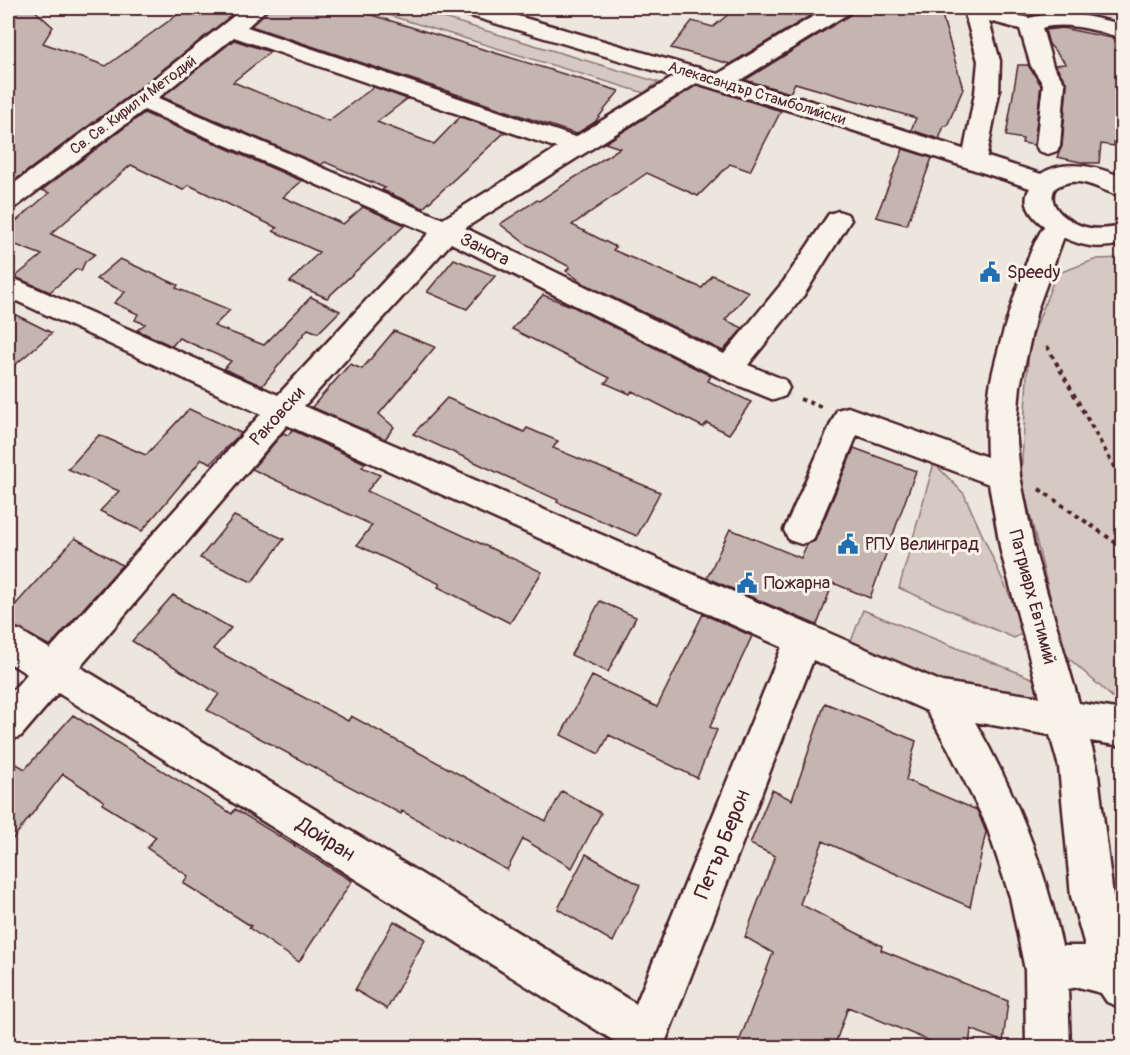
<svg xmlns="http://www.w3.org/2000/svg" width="1130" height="1055" font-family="Pangolin,sans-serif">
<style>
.green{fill:#d5c9c2;stroke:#907476;stroke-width:1.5}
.building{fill:#c4b5b0;stroke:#4a1f2b;stroke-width:1.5}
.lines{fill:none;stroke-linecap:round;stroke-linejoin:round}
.minor-casing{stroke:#4a1f2b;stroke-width:5}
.major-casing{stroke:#4a1f2b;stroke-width:5}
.path{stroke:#4a1f2b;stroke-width:4;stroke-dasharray:4.5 4.5;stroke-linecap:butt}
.minor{fill:#f7f3e8;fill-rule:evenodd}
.major{fill:#f7f3e8;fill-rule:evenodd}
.labels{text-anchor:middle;stroke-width:6;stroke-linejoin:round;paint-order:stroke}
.far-street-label{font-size:15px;fill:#4a1f2b;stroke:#f7f3e8}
.street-label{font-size:18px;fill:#4a1f2b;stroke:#f7f3e8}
.poi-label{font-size:18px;fill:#4a1f2b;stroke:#f7f3e8;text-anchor:start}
.near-street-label{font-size:21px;fill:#4a1f2b;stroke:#f7f3e8}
</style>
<rect width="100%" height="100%" fill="#ece6dd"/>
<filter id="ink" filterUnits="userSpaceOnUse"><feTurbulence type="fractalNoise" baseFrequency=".0167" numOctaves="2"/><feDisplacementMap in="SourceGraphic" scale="12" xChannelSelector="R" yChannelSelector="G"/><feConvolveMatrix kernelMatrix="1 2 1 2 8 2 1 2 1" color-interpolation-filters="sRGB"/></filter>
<g filter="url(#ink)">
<path class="green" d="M365,8H410L658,82L644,93Z
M1122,258V702L1120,704L1064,654L1021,477L1029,345L1056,274L1097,259Z
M934,463L964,494L1026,632L1014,638L899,588Z
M863,610L1034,679L1039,688L1031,698H970L850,644Z"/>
<path class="building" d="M16,8H32L53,27L43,43L106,66L187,8H241L133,93L15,180L8,177V19Z
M270,8H349L619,91L595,122L576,134L251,26Z
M736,8H823L730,64L671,48L692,21L713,27Z
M854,8H940L963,89L947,126H944L939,139L911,130L916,118L795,83L790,93L745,80L850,15Z
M1062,28L1122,40V109L1117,108L1114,146L1101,144L1099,163H1085L1057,157L1062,146L1067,84L1055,65L1066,64L1049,44L1045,30Z
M234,40L270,52L233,82L328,121L374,87L407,99L377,122L434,144L460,117L505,132L423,208L382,190L385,188L325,162L321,165L162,97Z
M1018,65H1028L1041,85L1034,145L1022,143L1023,139L1006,136Z
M697,85L781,111L750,171L730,164L698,196L647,173L572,225L616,247L613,250L702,288L712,275L749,292L725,320L743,328L723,351L585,284L566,271L570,267L526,244L500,224L537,200L539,201L620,148L605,143Z
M144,113L302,181L283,197L343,224L363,207L405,225L327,298L290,282L319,252L273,231L277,228L189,185L183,190L131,165L51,234L95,254L85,262L81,271L77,269L50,292L15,277L42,255L8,242V228L49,193L42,190Z
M903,149L932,158L907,225L876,217Z
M120,259L178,285L176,288L230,310L214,326L264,345L311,297L340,311L318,333L308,329L262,386L224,369L231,361L179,338L172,346L137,330L145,324L135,320L138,314L114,303L125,292L96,279Z
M454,259L495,276L467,309L427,292Z
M543,295L574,307L711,376L708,381L751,402L729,434L707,423L703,427L632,391L630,394L605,383L610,378L512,329Z
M8,311L52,333L8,371Z
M394,331L435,347L379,414L394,427L385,439L312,407L350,364L362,369Z
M447,398L524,432L527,428L558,441L553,448L660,492L637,536L557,502L558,500L413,434Z
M189,409L241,433L211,463L202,459L142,531L100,511L119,491L68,469L99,435L146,455Z
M292,430L365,463L362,467L380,475L367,491L542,572L510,623L438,587L440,584L357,545L372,525L252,469L283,433L288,435Z
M854,448L916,471L870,598L833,583L817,625L707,578L730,529L801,558L807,544L815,541Z
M234,516L284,539L252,582L200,558Z
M75,538L122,565L50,646L8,623V613Z
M173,595L231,628L213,649L348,721L351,716L546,821L562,791L601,813L572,868L523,839L507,870L402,811L401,814L207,710L219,694L132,641Z
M600,601L636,617L608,672L571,655Z
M703,614L752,636L710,727L717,730L697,778L609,735L599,754L561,735L592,676L657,707Z
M825,703L916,741L906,780L977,810L986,832L970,907L823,841L800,904L882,946L881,950L1008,1001L1003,1042L971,1029L969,1047H944L848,1007L834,1047H737L773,953L745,937L775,856L750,844L772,790L792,800Z
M73,715L232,814L235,809L352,881L299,962L249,928L251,926L183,883L188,876L147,848L156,837L102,804L104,801L63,774L8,845V759L25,769Z
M586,854L640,885L613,942L558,909Z
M394,921L425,939L387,1009L355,990Z"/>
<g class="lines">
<g class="minor-casing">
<path id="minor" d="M244,8H268L247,27L575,137L687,69L695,67L703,69L706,74L703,79L465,228L724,354L784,281L829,214L838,211L847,214L851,220L804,295L748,365L785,380L789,388L785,396L774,400L718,377L451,243L304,406L942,682L1040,697L1001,552L989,484L857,435L813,540L801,544L789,540L784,530L837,410L848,407L987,457C986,433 986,410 990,387C994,359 1030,232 1051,219C1057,215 1063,217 1069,219L1073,225L1063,239L1037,310L1020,386L1016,431L1020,476L1035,552L1079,703L1122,710V746L1090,741L1097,767L1113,896L1122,930V1008L1107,1002L1101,993L1078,987L1068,989L1070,1048H1026L1025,970L1010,897L986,824L949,750L927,711L813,660L663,1048H618L619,1044L58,693L21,736L8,741V696L27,674L8,662V627L21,631L50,649L261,414L8,297V276L278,395L429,233L144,110L17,206L8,208V188L134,95ZM234,37L557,148L443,219L158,98ZM287,425L782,647L636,1004L80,667ZM975,722L1050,735L1059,767L1071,896L1085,946H1062C1045,867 1016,793 975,722Z
M827,8H852L849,13L729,87L721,89L713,87L710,82L713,77Z
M961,8H987L1029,18L1052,13L1076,14L1122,24V38C1097,31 1068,21 1042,28L1053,66L1065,84L1060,146L1057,151L1048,154L1039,151L1036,146L1043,84L1031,66L1020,29L989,21L1000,61L999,93L986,160L983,166L974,168L965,166L962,160L975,93L978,61L965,14Z"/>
</g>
<g class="major-casing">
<path id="major" d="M458,8H490L838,109L1041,174C1065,158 1098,167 1122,177V196C1099,191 1079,172 1055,188C1044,208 1073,225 1090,228C1101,230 1112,228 1122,226V244C1112,246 1101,248 1090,246C1068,243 1012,217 1030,188L821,120L461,13Z"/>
</g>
<path class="path" d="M1047,346L1122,481
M800,399L821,407
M1039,489L1122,547"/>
<use href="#minor" class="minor"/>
<use href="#major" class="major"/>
</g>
</g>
<defs>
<g id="civic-bare" transform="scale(1.62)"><path d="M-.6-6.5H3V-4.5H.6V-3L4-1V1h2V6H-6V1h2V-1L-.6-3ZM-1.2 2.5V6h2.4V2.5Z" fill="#1f6fb2" stroke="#f7f3e8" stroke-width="2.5" paint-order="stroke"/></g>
</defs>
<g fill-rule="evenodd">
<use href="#civic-bare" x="990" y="272"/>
<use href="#civic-bare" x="848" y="544"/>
<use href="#civic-bare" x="747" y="583"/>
</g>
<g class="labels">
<g class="far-street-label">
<text transform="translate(757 93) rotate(17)" y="5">Алекасандър Стамболийски</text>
<text transform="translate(133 105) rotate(-37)" y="5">Св. Св. Кирил и Методий</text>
</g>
<g class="street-label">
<text transform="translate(485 249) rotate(26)" y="6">Занога</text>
<text transform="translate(277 416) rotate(-48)" y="6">Раковски</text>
<text transform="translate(1033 597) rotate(75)" y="6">Патриарх Евтимий</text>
</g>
<g class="poi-label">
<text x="1007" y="278">Speedy</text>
<text x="865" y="550">РПУ Велинград</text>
<text x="764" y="589">Пожарна</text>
</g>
<g class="near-street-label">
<text transform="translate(326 839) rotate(32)" y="7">Дойран</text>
<text transform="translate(722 844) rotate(-68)" y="7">Петър Берон</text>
</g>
</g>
<rect width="1130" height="1055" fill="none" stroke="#f7f3e8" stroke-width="30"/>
<rect x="15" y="15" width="1100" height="1025" fill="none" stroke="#4a1f2b" stroke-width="2" filter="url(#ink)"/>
</svg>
